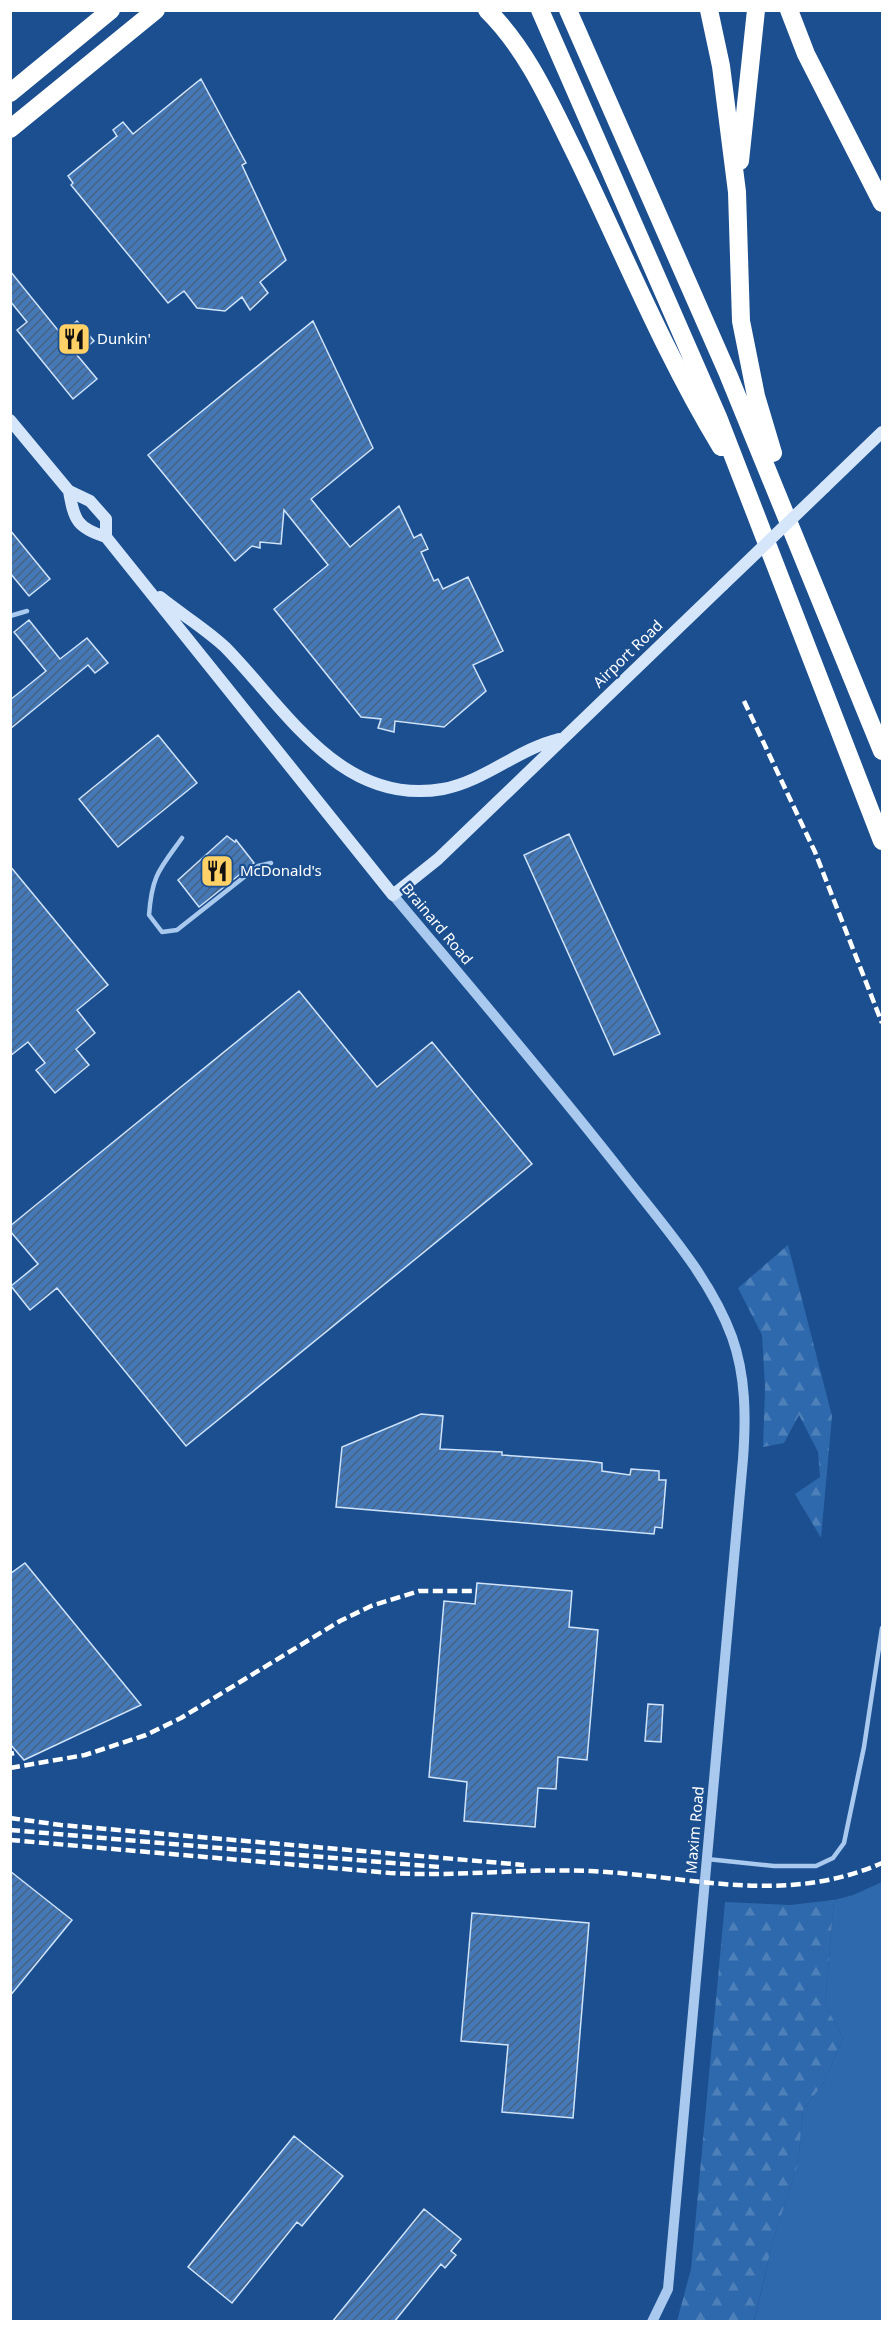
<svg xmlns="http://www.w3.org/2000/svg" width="893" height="2332" font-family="'Noto Sans',sans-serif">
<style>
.grass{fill:#2e69ad}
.forest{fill:url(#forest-firs)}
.building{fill:url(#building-hatch);stroke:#cfe3fa;stroke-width:1.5}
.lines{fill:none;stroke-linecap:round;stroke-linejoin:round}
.service{stroke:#a9c9ee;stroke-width:4.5}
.tertiary{stroke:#a9c9ee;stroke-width:10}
.secondary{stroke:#d6e6fa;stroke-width:12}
.motorway{stroke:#fff;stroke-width:18}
.rail{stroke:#fff;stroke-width:4.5;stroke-dasharray:10 4.5;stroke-linecap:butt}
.secondary-bridge{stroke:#d6e6fa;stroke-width:12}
.labels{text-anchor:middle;stroke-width:4.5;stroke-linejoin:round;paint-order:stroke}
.poi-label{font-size:15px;fill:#fff;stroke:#1b4f8f;text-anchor:start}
.street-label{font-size:15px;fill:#fff;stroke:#1b4f8f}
</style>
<defs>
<pattern id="forest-firs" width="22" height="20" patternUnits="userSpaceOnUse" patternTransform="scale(1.5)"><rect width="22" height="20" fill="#2e69ad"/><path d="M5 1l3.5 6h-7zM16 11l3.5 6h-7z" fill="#4d80b9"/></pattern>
<pattern id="building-hatch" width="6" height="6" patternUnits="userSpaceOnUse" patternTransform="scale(1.5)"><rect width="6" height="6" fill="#4478b7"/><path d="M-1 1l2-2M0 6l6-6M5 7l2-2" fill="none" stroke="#486282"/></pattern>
</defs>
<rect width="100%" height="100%" fill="#1b4f8f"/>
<path class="grass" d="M882,1882V2321L754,2322L773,2241L798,2164L803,2110L823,2084L843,2038L825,2004L834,1900L853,1895Z"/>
<path class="forest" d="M788,1245L832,1416L821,1538L795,1494L820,1477L818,1452L799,1415L784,1443L763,1447L765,1387L762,1335L738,1288Z
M834,1900L825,2004L843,2038L823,2084L803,2110L798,2164L773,2241L754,2321H677L691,2269L725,1902L790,1905Z"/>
<path class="building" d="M201,79L246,163L242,165L286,260L260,282L268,293L250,310L242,297L225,311L197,308L184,291L168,303L71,185L73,183L68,176L117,136L113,130L123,122L133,134Z
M10,271L61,334L77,321L94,341L77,355L97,379L73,399L17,330L27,322L10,301Z
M313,321L373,448L311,499L350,547L399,506L414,538L421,534L428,549L421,552L434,581L438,579L443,589L468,577L503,651L473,665L486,691L444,727L395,721L394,732L378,728L381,719L361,717L274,609L328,565L284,510L281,544L260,542V548L252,546L235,561L148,455Z
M10,530L50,579L29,596L10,573Z
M29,620L60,659L87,638L108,663L95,673L88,665L10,729V700L46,671L14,632Z
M158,735L197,783L118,847L79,799Z
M569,834L660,1034L614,1055L524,855Z
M227,836L235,842L236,840L254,863L199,907L178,880Z
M10,866L108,985L77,1010L95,1033L76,1049L89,1065L55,1093L36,1070L45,1063L28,1042L10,1056Z
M299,991L377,1087L432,1042L532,1164L186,1446L57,1288L30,1310L11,1286L38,1264L10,1231V1226Z
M421,1414L443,1416L440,1449L502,1452V1455L587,1461L602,1463V1471L630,1475L631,1469L659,1471V1480H666L662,1528L655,1527L654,1534L336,1507L342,1447Z
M25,1563L141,1705L24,1760L10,1744V1574Z
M477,1583L572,1591L569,1627L598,1630L587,1760L558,1757L556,1789L538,1788L535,1827L464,1821L467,1782L429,1777L444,1601L475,1604Z
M648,1704L663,1705L661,1742L645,1741Z
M10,1871L72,1920L10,1996Z
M472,1913L589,1923L573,2118L502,2112L508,2045L461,2041Z
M294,2136L343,2176L302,2226L297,2222L232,2303L188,2267Z
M424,2209L461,2239L451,2251L456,2255L445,2268L441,2264L394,2322H332Z"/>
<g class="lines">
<path class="service" d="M10,616L27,611
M182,838C159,870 152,875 149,915L162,932L177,930L258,866L271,863
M707,1859L774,1866H816L833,1858L844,1843L864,1747L882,1628"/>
<path class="tertiary" d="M393,895C471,988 550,1080 624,1175C663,1225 710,1277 732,1337C746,1376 746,1418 743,1459L668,2289L652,2322"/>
<path class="secondary" d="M10,420L69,491L90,501L106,519V537
M825,487L882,432
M69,491C74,520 77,528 106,537L393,895L438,859L723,585
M160,597C181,614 206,629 225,647C286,709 341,807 443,789C485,781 518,749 559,739"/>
<path class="motorway" d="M487,10C528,50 552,107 577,157C624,254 665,355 721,447
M540,10L718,417L882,841
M568,10L728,374L882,751
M709,10L721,66L737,192L741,321L756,396L773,453
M789,10L806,54L882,203
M10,93L111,10
M10,129L156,10
M740,161L756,10"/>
<path class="rail" d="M744,701L815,852L882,1023
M10,1754L14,1753
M10,1768L85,1755L146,1735L181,1718L340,1621L371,1606L419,1591H477
M10,1818L61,1825L524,1865
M10,1830L439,1867
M10,1840L390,1873C457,1877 524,1868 591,1871C692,1876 784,1906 882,1863"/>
<path class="secondary-bridge" d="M723,585L825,487"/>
</g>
<defs>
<g id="restaurant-square" transform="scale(1.725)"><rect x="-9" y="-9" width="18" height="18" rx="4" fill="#ffd166" stroke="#1b4f8f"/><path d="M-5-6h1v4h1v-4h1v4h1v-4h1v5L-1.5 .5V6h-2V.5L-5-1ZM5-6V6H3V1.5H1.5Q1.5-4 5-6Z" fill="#111"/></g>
</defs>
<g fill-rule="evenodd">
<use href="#restaurant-square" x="74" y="339"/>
<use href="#restaurant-square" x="217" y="871"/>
</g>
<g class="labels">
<g class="poi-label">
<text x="97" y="344">Dunkin'</text>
<text x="240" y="876">McDonald's</text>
</g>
<g class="street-label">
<text transform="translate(628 654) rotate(-44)" y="5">Airport Road</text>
<text transform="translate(437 924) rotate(50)" y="5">Brainard Road</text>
<text transform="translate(695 1830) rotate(-85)" y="5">Maxim Road</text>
</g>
</g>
<rect width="893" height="2332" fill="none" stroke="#ffffff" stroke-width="24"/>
</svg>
